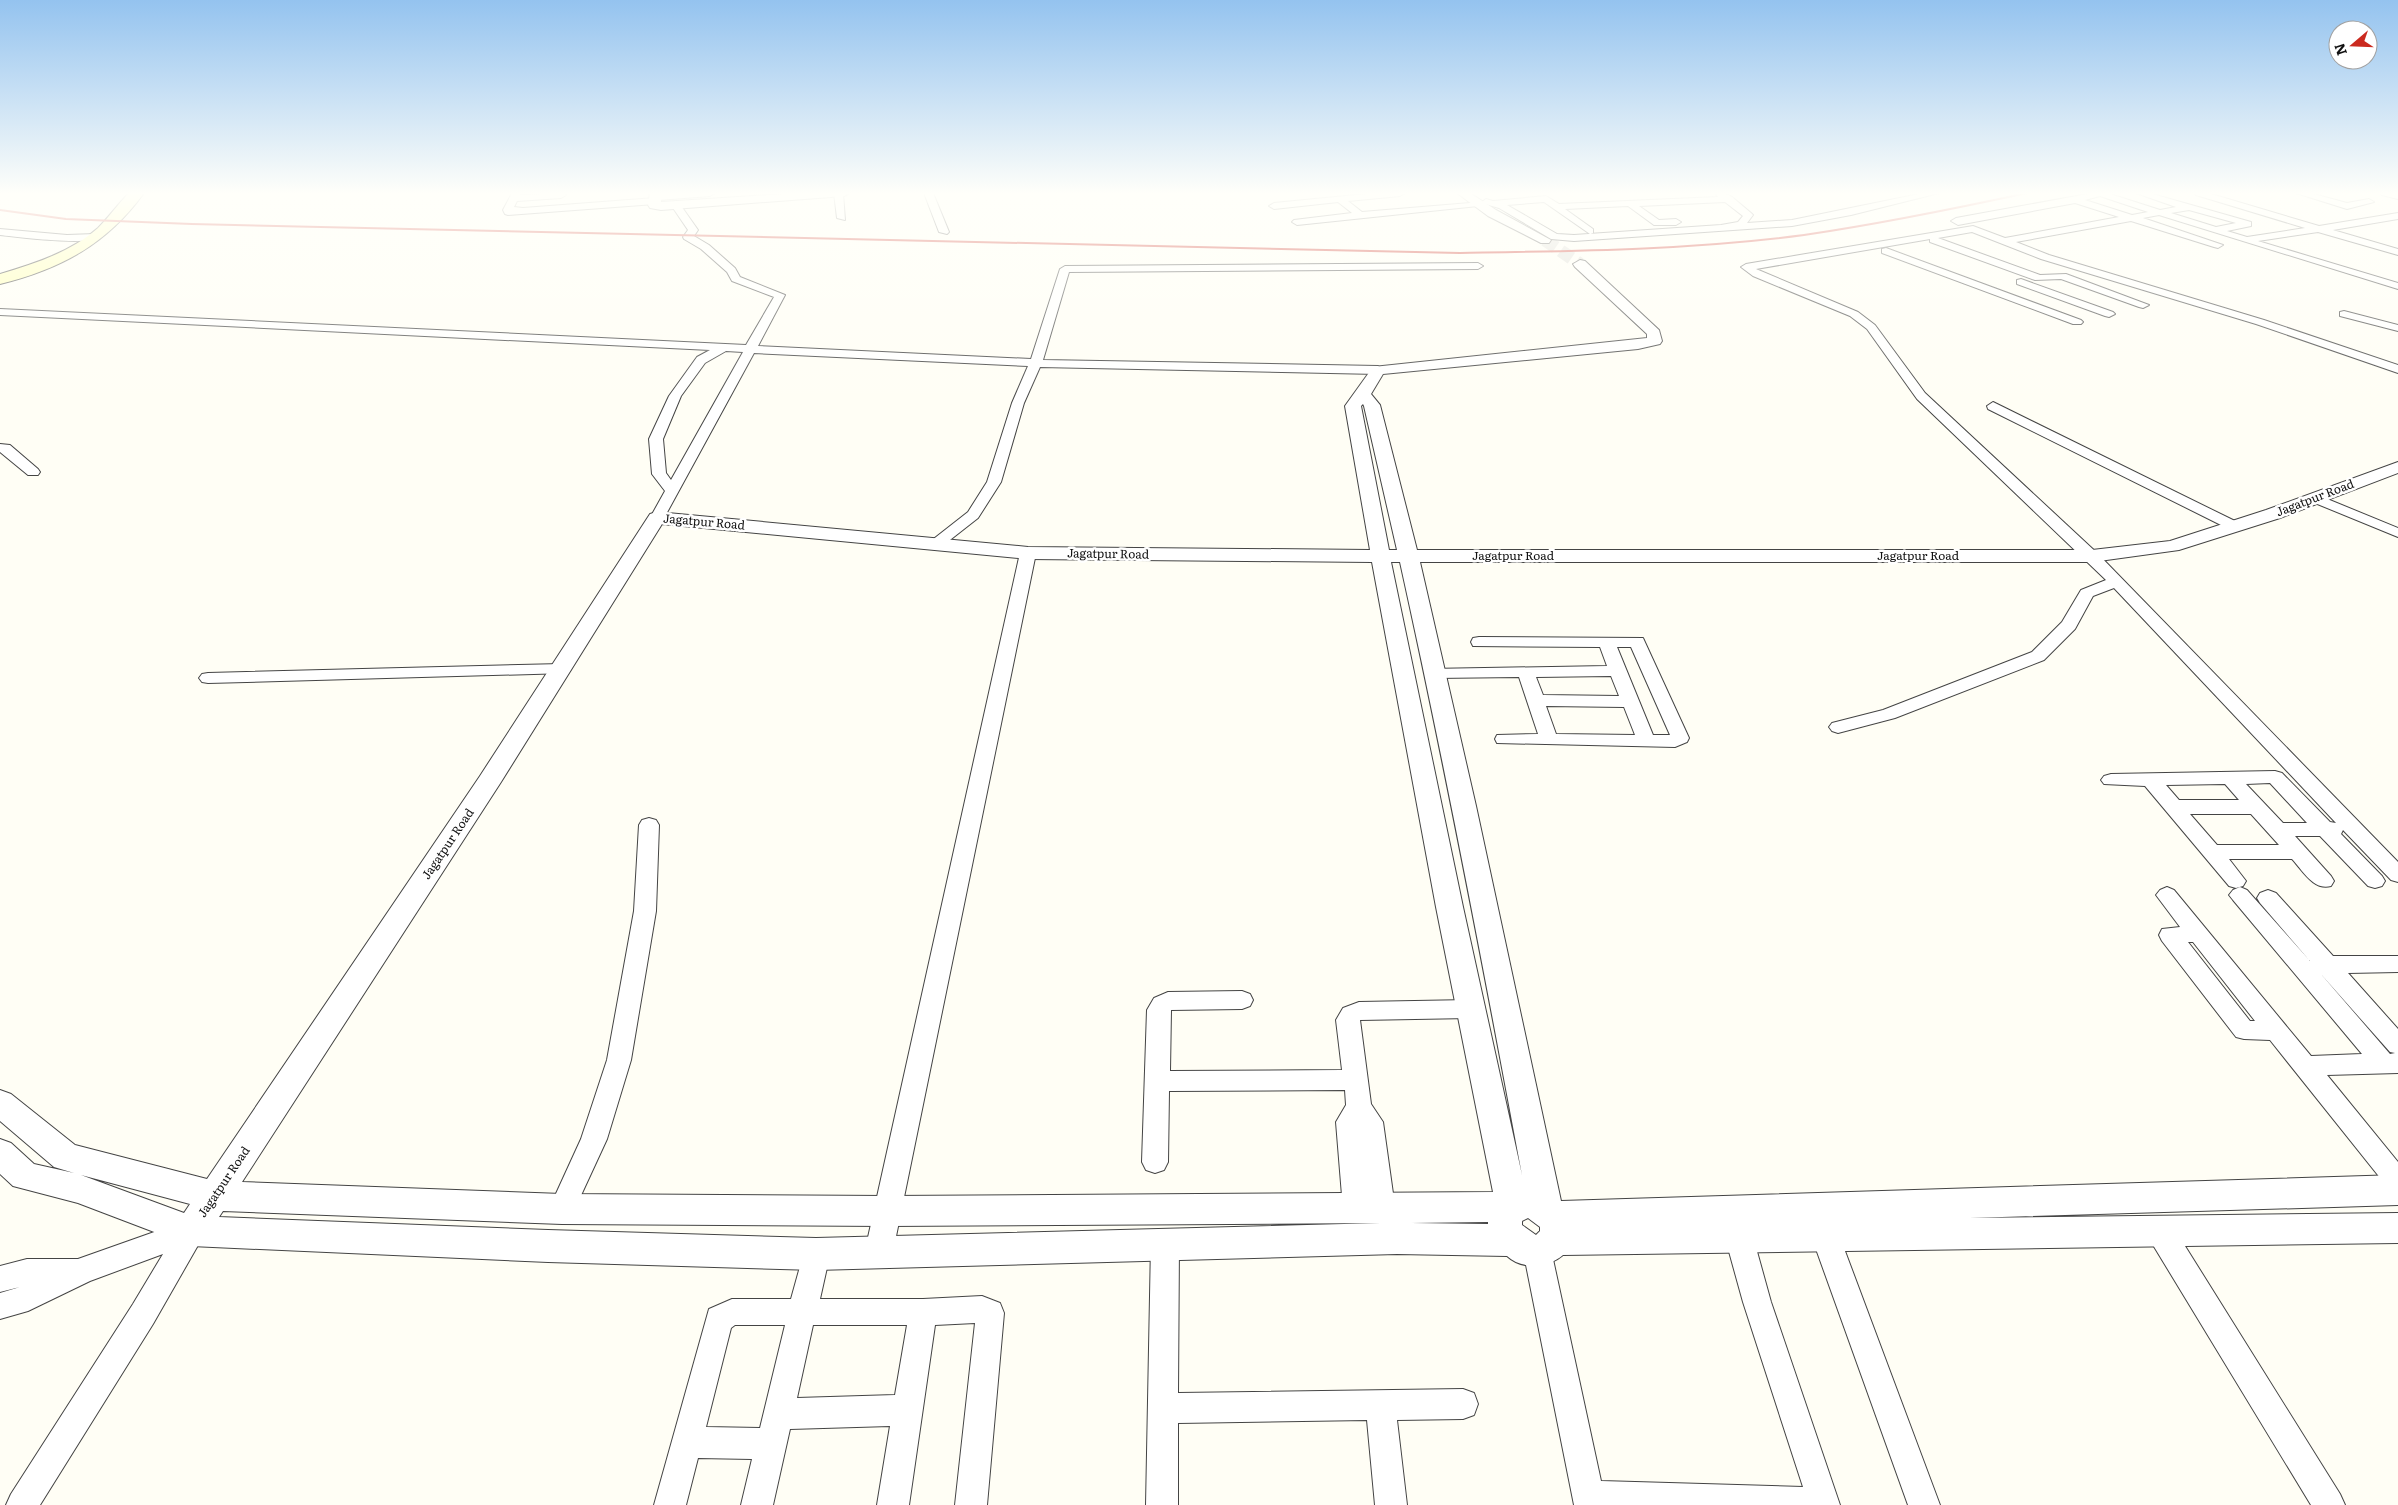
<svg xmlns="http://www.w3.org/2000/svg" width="2398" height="1505" font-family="Literata,serif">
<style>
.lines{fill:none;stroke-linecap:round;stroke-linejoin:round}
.tertiary-tunnel{stroke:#dbdad3;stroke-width:13;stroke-dasharray:13 6;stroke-linecap:butt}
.minor-casing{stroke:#444;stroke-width:2}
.tertiary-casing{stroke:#444;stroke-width:2}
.secondary-casing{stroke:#333;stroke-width:2}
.minor{fill:#fff;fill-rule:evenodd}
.tertiary{fill:#fff;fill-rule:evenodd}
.secondary{fill:#ffffb0;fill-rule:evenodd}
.rail{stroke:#cb2a1f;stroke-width:2}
.labels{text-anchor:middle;stroke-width:5;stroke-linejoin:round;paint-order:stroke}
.street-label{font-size:12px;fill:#111;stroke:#fff}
</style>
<rect width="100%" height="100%" fill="#fffef5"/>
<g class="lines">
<path class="tertiary-tunnel" d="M1545,240L1580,264"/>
<g class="minor-casing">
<path id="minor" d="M512,193H520V195L563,193L566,195L561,198L517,201L514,207L523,208L655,198L656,195L659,194L715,193L710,196L659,200L658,203L655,204L508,215L505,214L503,210Z
M834,193H843L845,220L837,218Z
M924,193H933L949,232L947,234L939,232Z
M1376,193H1405L1400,196L1348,201L1362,212L1482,202L1486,199L1493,201L1546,196L1559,204L1718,197L1715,193H1724L1732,197L1751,213L1753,215L1747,223L1792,220L1924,193H1939L1851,215L1792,226L1574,241L1551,239L1499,208L1482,203L1478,206L1297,225L1292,222L1294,220L1352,213L1338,202L1274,209L1269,206L1274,203ZM1544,202L1590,234L1593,233V229L1565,209L1628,206L1654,225H1676L1681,222L1676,219L1659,220L1639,206L1725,202L1743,216L1738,222L1721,225L1574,235L1557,234L1507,205Z
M2093,193H2107L2160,210L2176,207L2136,193H2149L2251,222V226L2227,231L2247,237L2305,228L2196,195L2195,193H2208L2319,226L2398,213V219L2333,230L2398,249V255L2318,232L2258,241L2398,283V289L2159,215L2143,218L2223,245L2218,248L2214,247L2131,221L2016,242L2049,255L2264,320L2398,365V373L2256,324L2041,259L1972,232L1938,238L2040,275L2066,274L2149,305L2143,308L2139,307L2061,279L2035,280L1930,242V239L1756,269L1858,312L1875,325L1925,393L2097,553L2398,862V882L2391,880L2343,830L2341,834L2382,876L2385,881L2382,886L2375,888L2368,886L2320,836H2295L2331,876L2334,881L2331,886C2314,891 2303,871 2292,859H2229L2246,881L2243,886L2236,888L2229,886L2145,786L2104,784L2101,780L2104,776L2111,774L2275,771L2282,773L2330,822L2336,823L2114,588L2093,596L2075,629L2044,660L1895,718L1838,733L1832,731L1829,727L1832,723L1883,710L2032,652L2062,622L2081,590L2106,580L1917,399L1867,329L1850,316L1753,276L1741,267L1746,264L1973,226L2005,238L2119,217L2075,203L1958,225L1951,221L1956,218ZM2100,196L2148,212L2132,215L2085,200ZM2189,210L2236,223L2216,227L2171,213ZM2270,783L2307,823H2283L2246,784ZM2225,784L2239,800H2179L2166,785ZM2190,814H2251L2279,845H2217Z
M2296,193H2310L2347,203L2369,199L2374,202L2347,209Z
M2380,193H2398V199L2382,195Z
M676,202L679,203L698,230L694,236L709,245L735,268L740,277L785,295L758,346L1031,359L1060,269L1065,266L1478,263L1483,266L1478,269L1069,272L1043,360L1378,366L1384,370L1378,374L1040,367L1024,403L1001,482L978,518L941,547L936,549L928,544L931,541L968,512L987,482L1012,403L1028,366L754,353L664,518L657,522L650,518L665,491L652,474L649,439L669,396L697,357L710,350L0,315V309L746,345L774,297L732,281L727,272L701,249L684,239L683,237L688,230L671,205ZM726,351L743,352L671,480L666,473L663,439L681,396L705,363Z
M0,229L67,235L95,234L100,237C89,246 17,237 0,235Z
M1886,248L2081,320L2083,322L2081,324H2073L1882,253V249Z
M2021,279L2113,312L2115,314L2109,317L2105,316L2017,284V280Z
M2344,311L2398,325V331L2340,316V312Z
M1993,402L2239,523L2241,526L2234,530L2229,529L1988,409L1987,406Z
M0,444L10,445L38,469L40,472L38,475H28L0,452Z
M2315,494L2398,528V537L2310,501L2308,498Z
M1028,548L1036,553L893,1251L889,1260L879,1264L869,1260L865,1251L1020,553Z
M1479,637L1643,638L1689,738L1687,742L1675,747L1497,743L1495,739L1497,735L1538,734L1519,677L1435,678L1429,677L1426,673L1429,669L1607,666L1600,647L1473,646L1471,642L1473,638ZM1617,647H1631L1670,735H1653ZM1611,676L1619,696L1543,695L1536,677ZM1546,706L1624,707L1635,735L1556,734Z
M562,664L568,665L571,669L568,673L208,683L202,682L199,678L202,674L208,673Z
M649,818L656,820L659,825L656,911L631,1060L607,1139L571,1217L562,1221L553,1217L549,1209L581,1139L607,1060L634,911L639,825L642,820Z
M2167,887L2174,890L2311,1056L2362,1054L2233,900L2229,895L2233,890L2240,887L2247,890L2310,961L2260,903L2257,898L2260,893L2268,890L2276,893L2333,956H2398V972L2348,973L2398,1029V1073L2327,1075L2398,1162V1192L2389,1189L2270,1040L2244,1039L2236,1037L2162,941L2159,935L2162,929L2180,927L2156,895L2160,890ZM2188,942H2193L2255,1021H2250ZM2320,973L2390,1052L2395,1053L2390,1054Z
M1242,991L1250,994L1253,1000L1250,1006L1242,1009L1171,1010L1170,1071L1342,1070L1336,1020L1343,1008L1359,1002L1470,1000L1478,1003L1482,1009L1478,1015L1470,1018L1360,1020L1371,1104L1383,1122L1395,1208L1391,1216L1382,1220L1373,1216L1369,1209L1365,1216L1356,1220L1347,1216L1343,1208L1336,1122L1346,1105L1345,1090L1169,1091L1168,1162L1164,1170L1155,1173L1146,1170L1142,1162L1147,1010L1154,998L1168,992Z
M191,1219L201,1222L204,1231L201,1240L153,1324L40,1505H6L11,1494L133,1304L163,1254L90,1281L28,1311L0,1319V1293L20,1287L0,1292V1266L27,1259H78Z
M2160,1219L2170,1222L2340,1494L2345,1505H2311L2150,1240L2147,1231L2150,1222Z
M1825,1223L1835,1226L1839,1235L1940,1505H1908L1811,1235L1815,1226Z
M1739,1225L1749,1228L1753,1237L1771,1302L1840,1505H1574L1523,1250L1527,1241L1537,1238L1547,1241L1551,1250L1601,1481L1803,1487L1743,1302L1725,1237L1729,1228Z
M1165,1232L1175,1235L1179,1244L1178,1393L1463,1389L1474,1393L1478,1404L1474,1415L1463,1419L1397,1420L1407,1505H1375L1367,1420L1178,1423V1505H1146L1151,1244L1155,1235Z
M816,1241L826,1245L830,1254L820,1299H923L982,1296L1000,1303L1004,1313L987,1505H955L975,1323L935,1325L909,1505H877L890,1426L790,1429L773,1505H741L752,1459L698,1458L686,1505H654L709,1309L732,1299H791L806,1245ZM735,1325H785L760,1428L706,1427L731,1328ZM813,1325H907L895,1395L797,1398Z"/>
</g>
<g class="tertiary-casing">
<path id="tertiary" d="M650,193H662L661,202L800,193H850L844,196L661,210L650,208L648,205Z
M1457,193H1470L1496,210L1551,240L1549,243H1541L1488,216Z
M1580,260L1585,261L1659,330L1662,341L1660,344L1638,349L1383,374L1371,394L1380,405L1417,550H2092L2170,541L2266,510L2398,462V473L2280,518L2179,550L2092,562H1420L1476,806L1561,1201L2398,1175V1205L1969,1218L2398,1213V1243L1563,1255C1548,1268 1522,1270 1507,1256L1397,1254L816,1270L548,1262L191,1246L78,1203L13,1186L0,1174V1139L11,1143L34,1164L74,1173L54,1167L0,1121V1090L11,1094L75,1145L207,1179L480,776L650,514L657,512L1028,547L1370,550L1345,406L1373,367L1647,338V334L1575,267L1573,264ZM1363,404L1364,406L1397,550H1389L1361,406ZM662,524L1028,559L1372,562L1436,907L1493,1192L887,1196L562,1194L242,1182L501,782ZM1391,562H1400C1445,765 1484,970 1522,1175L1463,907ZM81,1175L190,1204L184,1213ZM223,1211L562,1224L887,1226L1381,1223L816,1238L548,1230L219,1217ZM1528,1218L1540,1227V1231L1536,1235L1522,1225V1221ZM1488,1222V1224L1411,1223Z"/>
</g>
<g class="secondary-casing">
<path id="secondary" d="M129,193H144C107,244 61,269 0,284V274C34,264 71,252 98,228C109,217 118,204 129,193Z"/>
</g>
<use href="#minor" class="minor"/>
<use href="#tertiary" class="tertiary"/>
<use href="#secondary" class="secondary"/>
<path class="rail" d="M0,210L66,219L192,224L1460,253C1575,251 1690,250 1804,235C1879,224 1953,209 2027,193"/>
</g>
<linearGradient id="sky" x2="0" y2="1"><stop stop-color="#94c3ef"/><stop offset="0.48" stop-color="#fffffa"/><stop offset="1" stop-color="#fffffa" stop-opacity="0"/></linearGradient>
<rect width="2398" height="403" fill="url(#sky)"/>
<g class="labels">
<g class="street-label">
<text transform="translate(2315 498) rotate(-21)" y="4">Jagatpur Road</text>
<text transform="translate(704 522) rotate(5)" y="4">Jagatpur Road</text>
<text transform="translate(1108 554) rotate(1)" y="4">Jagatpur Road</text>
<text x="1513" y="560">Jagatpur Road</text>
<text x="1918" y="560">Jagatpur Road</text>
<text transform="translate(448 844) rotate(-56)" y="4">Jagatpur Road</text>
<text transform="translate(224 1182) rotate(-56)" y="4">Jagatpur Road</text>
</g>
</g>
<g transform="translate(2353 45) rotate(251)"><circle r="24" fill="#ffffff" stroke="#a0a0a0"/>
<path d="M0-4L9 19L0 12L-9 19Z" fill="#cb2a1f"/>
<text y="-8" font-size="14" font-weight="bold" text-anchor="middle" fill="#111111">N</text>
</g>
</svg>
